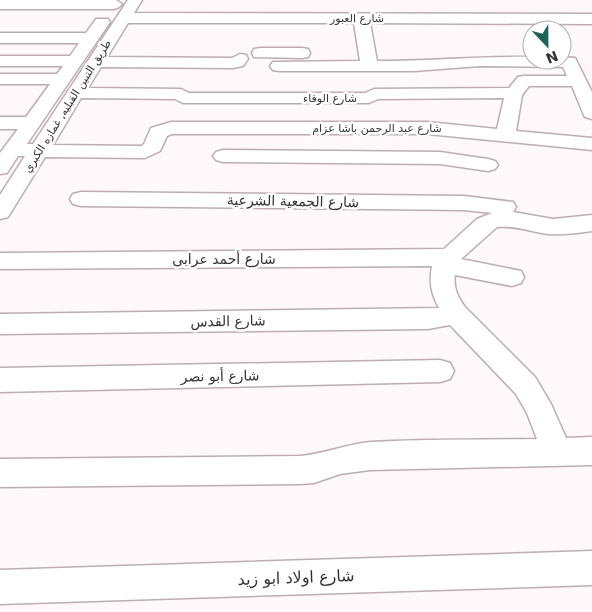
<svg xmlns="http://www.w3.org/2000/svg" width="592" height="612" font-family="'DejaVu Sans','Noto Sans Arabic',sans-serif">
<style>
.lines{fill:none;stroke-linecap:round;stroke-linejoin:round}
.minor-casing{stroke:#bbadb3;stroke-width:3}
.minor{fill:#fff;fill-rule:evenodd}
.labels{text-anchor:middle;stroke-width:5;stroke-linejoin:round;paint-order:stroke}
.far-street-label{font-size:11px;fill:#373134;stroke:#fff}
.street-label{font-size:14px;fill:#373134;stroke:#fff}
.near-street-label{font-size:16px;fill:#373134;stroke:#fff}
</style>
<rect width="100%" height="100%" fill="#fef8fb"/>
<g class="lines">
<g class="minor-casing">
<path id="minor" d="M0,0H116L122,4L119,7L114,9H0Z
M128,0H142L134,13L592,14V24L370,23L377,61C429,61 480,56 532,57V60H562V57L575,58L592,92V119L585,117L583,113L572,86H529L522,95L516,131L592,138V150L427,134H172L167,136L160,151L145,158L45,157L8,217L0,219V195L25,156H18L7,173L0,174V153L18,129H0V117H26L50,84H0V74H57L63,66H0V56H70L79,43H0V33H86L96,19H108L110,22L27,144H33ZM128,23H354L360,61L273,62L270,66L273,70L279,71H414L480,66L563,67L567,76H524L518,77L509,88L374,89L365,93H189L181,89L88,88L101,67L233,68L243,66L248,59L246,55L240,54L232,58L107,57ZM81,98L175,99L183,103H369L378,99L504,98L497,129L427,122H171L151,128L144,144L141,146L53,145Z
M260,48H302L308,49L310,53L308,57L302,58L254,57L252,53L254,49Z
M223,150L440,152L488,159L495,161L498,165L495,169L488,171L440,164L223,162L216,160L213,156L216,152Z
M81,192L464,196L513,202L516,207L513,212L553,219L592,215V231C578,233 563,235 548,234C531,232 515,225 497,227L461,259L521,271L524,277L521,283L512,286L455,275C453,287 458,298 465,307L535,377L551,404L566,438L592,437V465L370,470L340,474L314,483L300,484L0,487V459L300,456C324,454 347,444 371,442C426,439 482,440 537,439L527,413L516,394L450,325L428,329L0,334V314L439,308C431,293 429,282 432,266L0,269V253L444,249L477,219L492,213L464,210L81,206L73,204L70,199L73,194Z
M440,360L450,363L454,371L450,379L440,382L0,392V368Z
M592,551V585L0,604V570Z"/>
</g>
<use href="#minor" class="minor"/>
</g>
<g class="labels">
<g class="far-street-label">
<text x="357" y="22">شارع العبور</text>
<text x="330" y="102">شارع الوفاء</text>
<text transform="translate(67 106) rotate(-58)" y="4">طريق التبين القبليه, غمازه الكبري</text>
<text x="377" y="132">شارع عبد الرحمن باشا عزام</text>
</g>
<g class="street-label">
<text transform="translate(293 201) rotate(1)" y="5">شارع الجمعية الشرعية</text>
<text x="224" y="264">شارع أحمد عرابى</text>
<text transform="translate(228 321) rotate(-1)" y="5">شارع القدس</text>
<text transform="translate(220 376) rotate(-1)" y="5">شارع أبو نصر</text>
</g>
<g class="near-street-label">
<text transform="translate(296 577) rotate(-2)" y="6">شارع اولاد ابو زيد</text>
</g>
</g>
<g transform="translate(547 45) rotate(158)"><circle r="24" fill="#ffffff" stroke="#afadae"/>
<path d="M0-4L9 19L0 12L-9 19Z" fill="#196358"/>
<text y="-8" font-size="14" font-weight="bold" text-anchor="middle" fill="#373134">N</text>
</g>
</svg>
